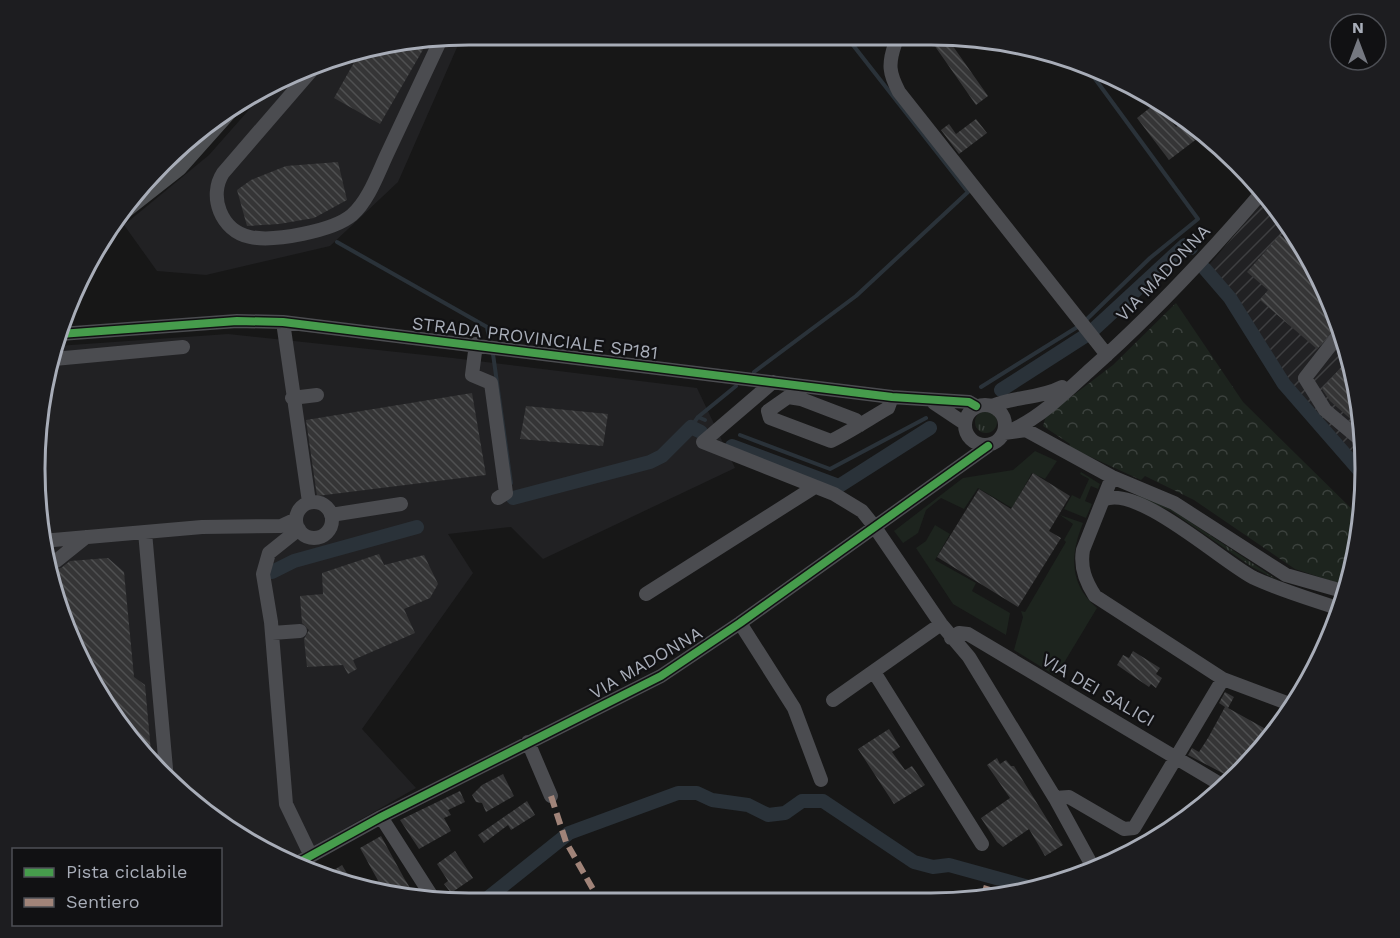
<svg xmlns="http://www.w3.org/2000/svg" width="1400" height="938" font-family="'Work Sans',sans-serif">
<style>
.built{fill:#212123}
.industrial{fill:url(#industrial-furrows)}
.grass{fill:url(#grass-tufts)}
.park{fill:url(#park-crowns)}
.garden{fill:#1d241e}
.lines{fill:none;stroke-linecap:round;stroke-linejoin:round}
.stream{stroke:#2a3239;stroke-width:4}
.canal{stroke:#2a3239;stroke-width:14}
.building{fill:url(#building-back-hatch)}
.minor{stroke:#4b4c50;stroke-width:14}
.major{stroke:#4d4f52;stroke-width:16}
.quiet{stroke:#a18479;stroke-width:6;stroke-dasharray:12 6;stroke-linecap:butt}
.cycleway-casing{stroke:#111113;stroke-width:11}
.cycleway{stroke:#469c4c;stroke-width:8}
.labels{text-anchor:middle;stroke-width:4.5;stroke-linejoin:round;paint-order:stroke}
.street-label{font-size:18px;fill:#a8adb8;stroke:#111113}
.rim{fill:none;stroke:#a8adb8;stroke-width:3}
</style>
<defs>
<pattern id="industrial-furrows" width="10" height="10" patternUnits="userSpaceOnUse" patternTransform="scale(1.5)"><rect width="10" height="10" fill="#212123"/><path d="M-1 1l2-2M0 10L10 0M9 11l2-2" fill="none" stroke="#3e3f41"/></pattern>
<pattern id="grass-tufts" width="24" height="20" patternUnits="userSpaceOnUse" patternTransform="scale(1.5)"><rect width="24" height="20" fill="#1d241e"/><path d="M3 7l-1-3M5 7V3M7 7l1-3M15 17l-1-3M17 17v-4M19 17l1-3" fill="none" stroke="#3b413d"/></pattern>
<pattern id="park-crowns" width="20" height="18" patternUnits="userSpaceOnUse" patternTransform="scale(1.5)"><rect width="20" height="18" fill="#1d241e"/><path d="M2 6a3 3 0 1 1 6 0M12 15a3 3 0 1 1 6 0" fill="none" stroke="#3b413d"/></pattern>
<pattern id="building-back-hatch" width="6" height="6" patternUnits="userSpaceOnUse" patternTransform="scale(1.5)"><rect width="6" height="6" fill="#353536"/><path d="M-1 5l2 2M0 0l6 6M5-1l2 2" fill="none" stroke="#4f5051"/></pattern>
</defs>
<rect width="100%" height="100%" fill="#171717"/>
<path class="built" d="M462,36L398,182L330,246L206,275L157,271L124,225L209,155L268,88L330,57Z
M228,334L453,358L697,388L735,468L543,559L511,527L448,534L473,573L362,729L416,788L286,862L277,859L162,776L93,686L43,554L35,440L57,346Z"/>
<path class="industrial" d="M1267,197L1292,227L1332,302L1357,384L1365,471L1285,381L1209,265Z"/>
<path class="grass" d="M975 422a11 11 0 1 1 22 0a11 11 0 1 1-22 0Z
M1138,494L1172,510L1279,581L1252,567L1171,511L1137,497Z"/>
<path class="park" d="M1176,303L1243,402L1361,518L1357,553L1347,586L1295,569L1194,500L1145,476L1141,480L1069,447L1070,444L1043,426L1046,416L1113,365Z"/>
<path class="garden" d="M1035,451L1057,461L1045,479L1032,473L1012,508L978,488L964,509L941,498L926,510L918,533L903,543L894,531L963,478L1013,470Z
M1081,472L1100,484L1098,489L1091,486L1085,501L1092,504L1086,518L1064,509L1072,495L1080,499L1089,479L1080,474Z
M1060,515L1083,523C1070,555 1069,584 1097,608L1056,676L1014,650L1023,617L1021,611L1025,612L1066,542L1064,540L1073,524Z
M935,525L950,534L935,560L976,583L972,591L1010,613L1006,635L953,604L916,548L926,541Z"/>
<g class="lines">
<path class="stream" d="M337,242L487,327L489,337
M1086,320L1150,258L1198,219L1093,76
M493,354L511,483
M754,372L856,296L968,192L849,40
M981,387L1079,326
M698,417L705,420
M691,427L698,417L736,386
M740,435L830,469L926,418"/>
<path class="canal" d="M1205,269L1230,298L1284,384L1365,477
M1092,331L1185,245L1191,248
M1001,390L1085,336
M732,446L839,486L930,428
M513,498L650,462L662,456L691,427L701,432
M272,572L294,561L417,527
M489,897L569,833L678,793H697L712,800L748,805L768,815L785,813L802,801H823L914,862L933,867L949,865L1036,889"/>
</g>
<path class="building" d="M428,41L380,124L334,98L360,52Z
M932,42H950L988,96L976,105Z
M1156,103L1176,127L1182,122L1202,135L1169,160L1137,118Z
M976,119L987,133L959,154L941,130L949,124L956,134Z
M338,162L347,200L314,218L279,224L247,226L237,190L251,180L286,166Z
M1280,235L1301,253L1304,250L1332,302L1339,323L1317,349L1260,300L1268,290L1247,272Z
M1349,358L1357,384L1362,429L1330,401L1322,389Z
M472,393L486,475L317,496L306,420Z
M526,406L608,414L603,446L520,439Z
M1033,473L1070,496L1049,531L1061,538L1018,607L937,557L979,489L1011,509Z
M379,554L384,565L424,555L438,584L430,598L404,609L415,633L353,660L357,669L348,674L343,665L307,667L304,639L309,630L302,623L300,596L323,594L322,573Z
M108,558L124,572L134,677L145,685L152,763L93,686L49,571L61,568L70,561Z
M1133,651L1160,668L1156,674L1162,678L1156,688L1151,684L1149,687L1117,665L1123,655L1129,658Z
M1225,692L1234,697L1228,708L1273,733L1234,779L1188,755L1192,748L1199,752L1208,738L1225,707L1219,703Z
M889,729L900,747L892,752L905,770L912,766L925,785L894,804L858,749Z
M997,758L1000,764L1006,760L1011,766H1014L1063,845L1045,856L1029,829L1003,847L997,842L981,818L1010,798L987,765Z
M503,774L514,796L486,812L482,803L476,802L472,795L482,785Z
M460,791L465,802L448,810L451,815L444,818L451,831L419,849L400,820Z
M527,801L535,815L511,830L508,825L484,843L478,835Z
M381,836L404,878L415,896L386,895L360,848Z
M455,851L473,878L451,893L444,884L448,881L437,864Z
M342,865L354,885L326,875Z"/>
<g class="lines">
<path class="minor" d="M895,44C888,64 889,73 899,92L1107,355
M318,63L223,173C208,196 221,231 250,237C274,242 333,231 352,215C369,200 378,173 388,152C406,114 423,77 441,39
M283,322L309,502
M1341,332L1305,378L1325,410L1363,442
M60,334L237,321L283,322L892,397L969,402L976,406
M476,344L472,375L491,383L506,493L498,498
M54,359L183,347
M773,382L703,442L834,494L862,511L874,526L941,624L969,657L1055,798L1095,871
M292,398L317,395
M934,403L964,423
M965 425a20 20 0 1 1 40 0a20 20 0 1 1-40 0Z
M992,406C1015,396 1039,399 1062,387
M860,425L856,420L801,399L788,397L768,411L770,418L831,441C851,431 869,419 888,408L892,397
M1014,429C1042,416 1067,391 1090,370C1152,315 1209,254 1263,191
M1004,433L1026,430L1112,477L1174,503L1286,575L1346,592
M1112,477L1083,550C1080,567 1085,581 1095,596L1223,679L1295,706
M1103,500C1137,483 1222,562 1254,578C1282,591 1311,599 1340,609
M296 520a18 18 0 1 1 36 0a18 18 0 1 1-36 0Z
M331,515L401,504
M299,529L269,553L263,574L271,622L286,804L311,856
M145,532L167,780
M42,541L202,527L281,526L296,519
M46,562L56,561L86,537
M646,594L813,488
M740,623L794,708L821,780
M272,633L300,631
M951,638L959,633L968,634L1225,787
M874,672L982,844
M833,700L941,624
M528,742L551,796
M1055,798L1069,797L1124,829L1134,828L1223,679
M381,817L431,895
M294,865L381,817L661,676L740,623L988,446"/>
<path class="major" d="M118,216L179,168L237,103"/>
<path class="quiet" d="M551,796L566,842L598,898
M983,888L1010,896"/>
<g class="cycleway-casing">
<path id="cycleway" d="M60,334L237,321L283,322L892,397L969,402L976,406
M294,865L381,817L661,676L740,623L988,446"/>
</g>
<use href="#cycleway" class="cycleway"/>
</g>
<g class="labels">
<g class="street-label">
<text transform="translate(1163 273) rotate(-46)" y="6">VIA MADONNA</text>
<text transform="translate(535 338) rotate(7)" y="6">STRADA PROVINCIALE SP181</text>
<text transform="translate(646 663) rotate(-30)" y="6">VIA MADONNA</text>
<text transform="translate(1098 690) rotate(30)" y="6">VIA DEI SALICI</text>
</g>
</g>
<path d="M0 0H1400V938H0ZM469 45H931A424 424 0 0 1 1355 469V469A424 424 0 0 1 931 893H469A424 424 0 0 1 45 469V469A424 424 0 0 1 469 45Z" fill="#1d1d20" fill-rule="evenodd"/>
<path class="rim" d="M469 45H931A424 424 0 0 1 1355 469V469A424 424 0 0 1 931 893H469A424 424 0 0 1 45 469V469A424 424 0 0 1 469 45Z"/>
<rect x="12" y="848" width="210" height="78" fill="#111113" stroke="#4d4f55" stroke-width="1.5"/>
<rect x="24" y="868" width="30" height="9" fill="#469c4c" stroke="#4d4f55" stroke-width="1.5"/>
<text x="66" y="878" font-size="18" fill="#a8adb8">Pista ciclabile</text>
<rect x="24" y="898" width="30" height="9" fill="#a18479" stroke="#4d4f55" stroke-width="1.5"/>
<text x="66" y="908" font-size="18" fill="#a8adb8">Sentiero</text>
<g transform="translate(1358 42)"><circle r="28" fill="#111113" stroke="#4d4f55" stroke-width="1.5"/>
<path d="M0-4.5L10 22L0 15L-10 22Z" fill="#757880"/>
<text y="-9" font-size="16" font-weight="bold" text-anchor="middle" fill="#a8adb8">N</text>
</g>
</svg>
